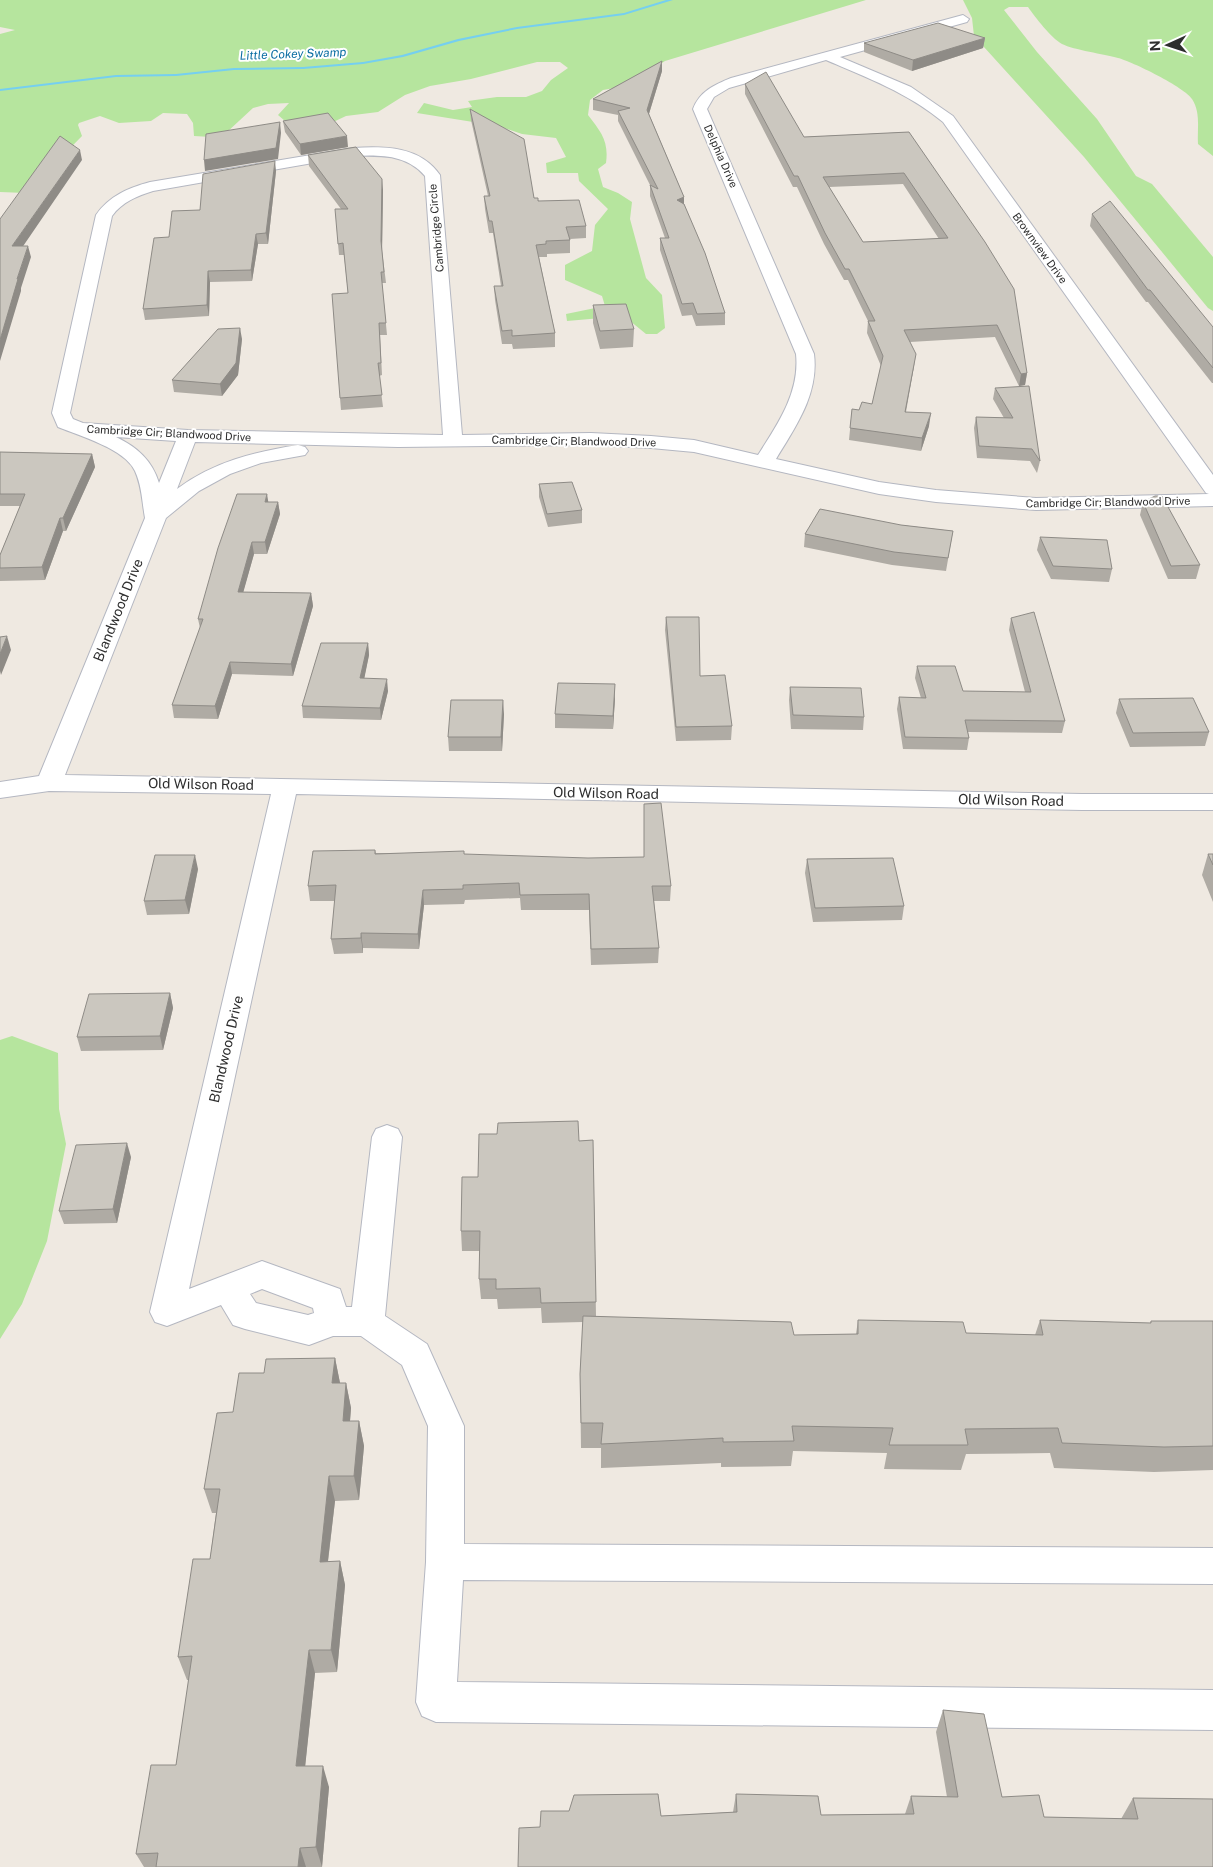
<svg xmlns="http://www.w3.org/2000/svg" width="1213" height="1867" font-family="'Public Sans',sans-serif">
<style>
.green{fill:#b6e59e}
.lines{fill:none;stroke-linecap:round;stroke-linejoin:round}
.stream{fill:#75cff0;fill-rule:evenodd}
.minor-casing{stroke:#b4b7c1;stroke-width:2}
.minor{fill:#fff;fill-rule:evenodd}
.wall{fill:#afaba4;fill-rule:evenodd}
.shaded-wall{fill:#8e8b86}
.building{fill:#cbc7bf;stroke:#8e8b86;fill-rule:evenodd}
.labels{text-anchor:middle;stroke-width:4;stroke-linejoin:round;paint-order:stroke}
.far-street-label{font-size:11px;fill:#2e2e2e;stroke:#fff}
.far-water-label{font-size:12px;font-style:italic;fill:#0d6fa3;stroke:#fff}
.street-label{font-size:14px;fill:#2e2e2e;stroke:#fff}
</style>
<rect width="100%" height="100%" fill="#efe9e1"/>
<path class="green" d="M0,0H866L665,61L626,86L603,90L590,100L588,115C601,132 609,141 606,163L598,169L603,187L618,193L632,202L630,219L646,278L662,295L665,328L657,334H646L624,316L567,321L566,314L605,306L602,296L565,280V265L592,251L595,225L608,209L579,181L578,173H547L546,163L566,157L556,138L522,134L498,126L417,113L424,103L453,110L472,107L468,101L497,97H526L542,91L551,80L568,68L560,62H537L471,79L430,86L405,95L378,112L346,116L329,124H304L285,121L278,115L289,103L268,104L253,108L226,133L211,137L194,136L193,123L187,114L163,113L151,121L119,123L100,116L79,123L78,125L82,136L26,193L0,192V34L15,30L0,27Z
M963,0H1213V156L1198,144C1197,128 1201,113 1192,99C1186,88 1131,61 1118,58C1104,54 1074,50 1062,44C1050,37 1036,18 1028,7H1009L1004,10L1037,52L1097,119L1136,176L1152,184L1213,257V311L1208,308L1084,157L974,36L972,18Z
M12,1036L58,1053L59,1109L66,1144L47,1241L22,1304L0,1339V1040Z"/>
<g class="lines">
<path class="stream" d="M666,0H673L624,15L517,29L459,41L403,57L363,64L303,69L234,70L176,76L116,77L0,91V89L116,75L176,74L234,68L303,67L363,62L402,55L458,39L517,27L624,13Z"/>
<g class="minor-casing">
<path id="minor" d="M963,15L969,19L967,22L840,57L911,87L953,116L1213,475V506L1036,510L936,502L879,494L694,452L651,448L591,445L398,447L195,442L177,489C213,462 254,452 298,445L305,447L308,451L305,455L261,463L230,474L199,491L166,518L65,775L1082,794H1213V810H1082L296,794L189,1289L262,1261L340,1289L346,1307H352L372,1137L376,1129L387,1125L398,1129L402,1137L385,1316L427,1344L464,1426V1544L1213,1548V1584L463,1580L457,1682L1213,1690V1730L436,1722L422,1716L416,1702L426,1562L428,1426L402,1365L361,1336H333L309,1345L245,1329L233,1325L221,1305L167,1326L155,1322L150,1312L271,794L49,791L0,798V782L39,776L145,518C142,502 142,486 135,471C125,449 80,436 58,427L52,413L96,215C109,196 128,188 150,182L353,148C385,146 420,146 440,175L462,435L591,433L651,436L694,440L758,455C778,424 800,392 796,354L693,109C700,91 714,85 731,78ZM826,60C868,78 908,93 943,122L1206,493L1209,494L1036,498L936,490L879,482L776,459C796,426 819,394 814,354L707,109L714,97L729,88ZM353,156C379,155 406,154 425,176L443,435L188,430L83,423L73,419L70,413L112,216C122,202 137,196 153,191ZM116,437L176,441L159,483C152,460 137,447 116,437ZM262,1289L313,1308L314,1313L308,1315L256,1303L250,1294Z"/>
</g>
<use href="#minor" class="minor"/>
</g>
<path class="wall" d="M985,38L983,48L912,71L864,52V43Z
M662,61V71L649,114L684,197V204L725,313V325L696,326L692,315L682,316L660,250V238H665L650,196V185L618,121V115L593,110V99Z
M745,84L804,137L909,132L1027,373L1025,385L1019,386L995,337L910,342L914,366L906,412L929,426L921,451L849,440L852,409L859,410L872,404L881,366L867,333L868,321L848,280H844L824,244L797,187H793L745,94ZM903,184L939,239L863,242L829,187Z
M470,109L534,198L586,226V238L570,239V253L547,254V257H539L555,333V347L513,349L512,344H502L495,300L494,286H501L493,233H489L485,209L484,196H488L471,120Z
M283,121L348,147L301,155L285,132Z
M308,155L383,190L382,250L386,283H382L387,335H380L382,375L379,376L383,407L341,410L340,398L348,293L344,255H339L338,244L341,209L309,166Z
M276,171L268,244H258L252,281L210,282L209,316L145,320L143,309L169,237L200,210Z
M1092,214L1213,327V383H1212L1148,302H1146L1090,226Z
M593,305L634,329L633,347L600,349L593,323Z
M242,339L238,375L222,396L174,392L172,380Z
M995,388L1040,461L1037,473L1030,461L977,458L974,428L976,417L1004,418L993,399Z
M0,452L92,454L95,467L66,531H63L45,580L0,581V555L20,506H0Z
M539,484L582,510V523L548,527L539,497Z
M268,502H278L280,514L267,554H254L243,592L311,593L313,606L293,676L232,674L218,719L174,718L172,705L200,628L198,619Z
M1143,502L1200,565L1196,579H1168L1140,515Z
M901,525L953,531L946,571L892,565L804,547L805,534Z
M1040,537L1112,569L1109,582L1051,579L1037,550Z
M666,617L700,676L732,726L731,740L676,741L665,630Z
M1011,618L1065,721L1062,733L968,732L969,738L967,750L903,749L897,709L899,697L921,698L915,678L917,666L963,691L1025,692L1009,630Z
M368,643L369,655L364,678L388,691L381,720L303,718L302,706Z
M790,687L864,717L863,730L791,729L789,700Z
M615,698L613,729L555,728V714Z
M1119,699L1209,732L1205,746L1130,747L1116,713Z
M504,714L502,751H449L448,737Z
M375,850L376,853L464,854L671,886L670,901H654L659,948L658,963L591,965L589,910H521L520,898L465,900L464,904L424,905L419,949L363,948V953L334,954L331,939L335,901H310L308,886Z
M1208,854H1213V902L1202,875Z
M807,859L904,906L902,920L813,922L805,873Z
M198,869L189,914L147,915L144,901Z
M170,993L173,1008L163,1050L81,1051L77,1037Z
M593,1140L596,1316L794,1335L856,1334L858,1320L966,1333L1035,1335L1040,1320L1150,1323L1151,1321H1213V1470L1154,1472L1054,1468L1050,1453L966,1454L961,1470L884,1469L887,1453L793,1451L791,1466L721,1467V1463L601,1468V1448H581L580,1374L583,1322L542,1323L541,1308L498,1309L497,1299H481L479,1279L480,1251H462L461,1231L478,1177L579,1141Z
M131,1157L117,1223L64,1224L59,1211Z
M335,1358L340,1383H346L351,1408L350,1421H359L364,1446L359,1500L335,1501L328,1562L340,1561L345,1585L337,1672L315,1673L305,1766L329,1787L322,1867H144L136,1854L176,1765L189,1680H187L178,1657L210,1559L216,1513H212L204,1489L233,1412L264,1373Z
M943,1710L1002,1797L1044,1817L1121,1819L1133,1798L1213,1867L540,1827L661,1816L733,1812L736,1794L821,1815L905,1814L911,1796L947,1797L936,1732Z"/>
<path class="shaded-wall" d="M985,38L983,48L912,71L913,60Z
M662,61V71L647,120V110Z
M280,122L281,133L278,159L205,171L204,160Z
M347,136L348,147L301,155L300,144Z
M80,150L82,160L15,258L12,246Z
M275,161L276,171L268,244L266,233Z
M382,179L383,190L382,252L381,241Z
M684,197V208L677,200Z
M256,234L258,244L252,281L251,270Z
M28,246L31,257L21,288V291L0,361V340L17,279Z
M208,271L210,282L209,316L207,305Z
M240,328L242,339L238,375L222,396L220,384Z
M916,354L914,366L903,424L905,412Z
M1027,373L1025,385L1019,386L1021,374Z
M931,413L929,426L921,451L922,438Z
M92,454L95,467L66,531L63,518Z
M267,494L269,506L265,502Z
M278,502L280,514L267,554L265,542Z
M60,518L63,531L45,580L42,567Z
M252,542L254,554L240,604L238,592Z
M311,593L313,606L293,676L291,664Z
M7,636L11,650L1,675L0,671V654Z
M368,643L369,655L362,690L360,678Z
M230,662L232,674L218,719L215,706Z
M387,679L388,691L381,720L380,708Z
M615,684V698L613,729V716Z
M503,700L504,714L502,751L501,737Z
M195,855L198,869L189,914L185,900Z
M423,890L424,905L419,949L418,934Z
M361,933L363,948V953L361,938Z
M170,993L173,1008L163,1050L160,1036Z
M127,1143L131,1157L117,1223L113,1209Z
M335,1358L340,1383H332Z
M346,1383L351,1408L348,1446L343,1421Z
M359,1421L364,1446L359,1500L354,1476Z
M329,1476L335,1501L325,1585L320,1562Z
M340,1561L345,1585L337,1672L331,1650Z
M309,1650L315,1673L303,1787L296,1766Z
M323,1766L329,1787L322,1867L316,1847Z
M300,1848L306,1867H298Z"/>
<path class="building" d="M938,23L985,38L913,60L864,43Z
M662,61L647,110L684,197L677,200L684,204L705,253L725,313L697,314L693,303L682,304L660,238H669L650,185L658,189L618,111L630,108L593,99Z
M766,72L804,137L909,132L985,242L1014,289L1027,373L1021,374L997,325L904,330L916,354L905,412L931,413L922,438L850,428L852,409L859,410L862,402L872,404L883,356L868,321H875L849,269H845L825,233L798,176H794L745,84ZM904,173L948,238L863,242L823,177Z
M470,109L524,139L534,198H538V201L579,200L586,226L566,227L570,240L546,241V244L536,245L555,333L512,336V330L502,331L494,286H503L492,221H489L484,196H490Z
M328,113L347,136L300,144L283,121Z
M280,122L276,148L204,160L206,134Z
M60,136L80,150L12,246H28L17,279H18L0,340V219Z
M356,147L382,179L381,241L384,272H381L386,323H379L381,363H378L382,395L340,398L332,294L348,293L343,243L338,244L335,209H348L308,155Z
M275,161L266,233L256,234L251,270L208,271L207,305L143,309L154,238L169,237L172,211L200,210L203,174Z
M1110,201L1213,327V368L1150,290H1148L1092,214Z
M626,304L634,329L600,331L593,305Z
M240,328L236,363L220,384L172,380L218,329Z
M1029,386L1040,461L1032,449L979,446L976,417L1013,418L995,388Z
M0,452L92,454L63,518H60L42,567L0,568V555L25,494H0Z
M572,482L582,510L547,514L539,484Z
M237,494H267L265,502H278L265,542H252L238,592L311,593L291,664L230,662L215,706L172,705L203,619H198L218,548Z
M1155,496H1162L1200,565L1171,566L1143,502Z
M820,509L901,525L953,531L948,558L894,552L805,534Z
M1040,537L1107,540L1112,569L1053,566Z
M1034,612L1065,721L965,720L969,738L905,737L899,697L926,698L917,666H955L963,691L1031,692L1011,618Z
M666,617H699L700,676L725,675L732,726L676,727Z
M7,636L0,654V637Z
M321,643H368L360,678L387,679L380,708L302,706Z
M558,683L615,684L613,716L555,714Z
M790,687L861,688L864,717L793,715Z
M1193,698L1209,732L1133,733L1119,699Z
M451,700H503L501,737H448Z
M661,803L671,886H652L659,948L591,949L589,894L520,895L519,883L463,885V889L423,890L418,934L361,933V938L331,939L336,885L308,886L313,851L375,850V854L464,851V854L588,858L644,857V804Z
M1208,854H1213V865Z
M155,855H195L185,900L144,901Z
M893,858L904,906L815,908L807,859Z
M170,993L160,1036L77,1037L89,994Z
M578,1121L579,1141L593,1140L596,1302L541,1303L540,1288L496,1289V1279H479L480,1231H461L462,1177H478L479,1134H497L498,1123Z
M127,1143L113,1209L59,1211L76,1145Z
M583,1316L791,1322L794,1335L858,1334V1320L963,1322L966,1333L1043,1335L1040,1320L1151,1323V1321H1213V1446L1164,1447L1062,1443L1058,1428L965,1429L968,1445H889L893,1428L792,1426L794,1441L723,1442V1438L601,1444L603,1423H581L580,1374Z
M335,1358L332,1383H346L343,1421H359L354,1476H329L320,1562L340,1561L331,1650H309L296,1766H323L316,1847L300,1848L298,1867H156L158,1853L136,1854L151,1765H176L192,1656L178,1657L193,1559H210L220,1489H204L217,1413L233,1412L239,1373H264L266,1359Z
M943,1710L984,1714L1002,1797L1039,1795L1044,1817L1138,1819L1133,1798L1213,1799V1867H518L519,1828L540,1827L541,1811H569L574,1795L658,1794L661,1816L737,1812L736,1794L818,1796L821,1815L914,1814L911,1796L958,1797Z"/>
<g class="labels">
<g class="far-street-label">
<text transform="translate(721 156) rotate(66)" y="4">Delphia Drive</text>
<text transform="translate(436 228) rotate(-95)" y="4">Cambridge Circle</text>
<text transform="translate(1040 248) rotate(54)" y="4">Brownview Drive</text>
<text transform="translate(169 433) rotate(3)" y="4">Cambridge Cir; Blandwood Drive</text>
<text transform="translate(574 441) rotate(1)" y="4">Cambridge Cir; Blandwood Drive</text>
<text transform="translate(1108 502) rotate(-1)" y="4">Cambridge Cir; Blandwood Drive</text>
</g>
<g class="far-water-label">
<text transform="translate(293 54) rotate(-2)" y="4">Little Cokey Swamp</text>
</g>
<g class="street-label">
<text transform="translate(118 610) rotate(-68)" y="5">Blandwood Drive</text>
<text transform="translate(201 784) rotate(1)" y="5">Old Wilson Road</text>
<text transform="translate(606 793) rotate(1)" y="5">Old Wilson Road</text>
<text transform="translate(1011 800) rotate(1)" y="5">Old Wilson Road</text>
<text transform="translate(226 1049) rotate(-77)" y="5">Blandwood Drive</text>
</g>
</g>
<g transform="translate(1168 45) rotate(267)" stroke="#ffffff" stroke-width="4" paint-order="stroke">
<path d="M0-4L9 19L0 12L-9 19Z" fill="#2e2e2e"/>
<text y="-8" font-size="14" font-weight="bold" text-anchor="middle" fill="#2e2e2e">N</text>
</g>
</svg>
